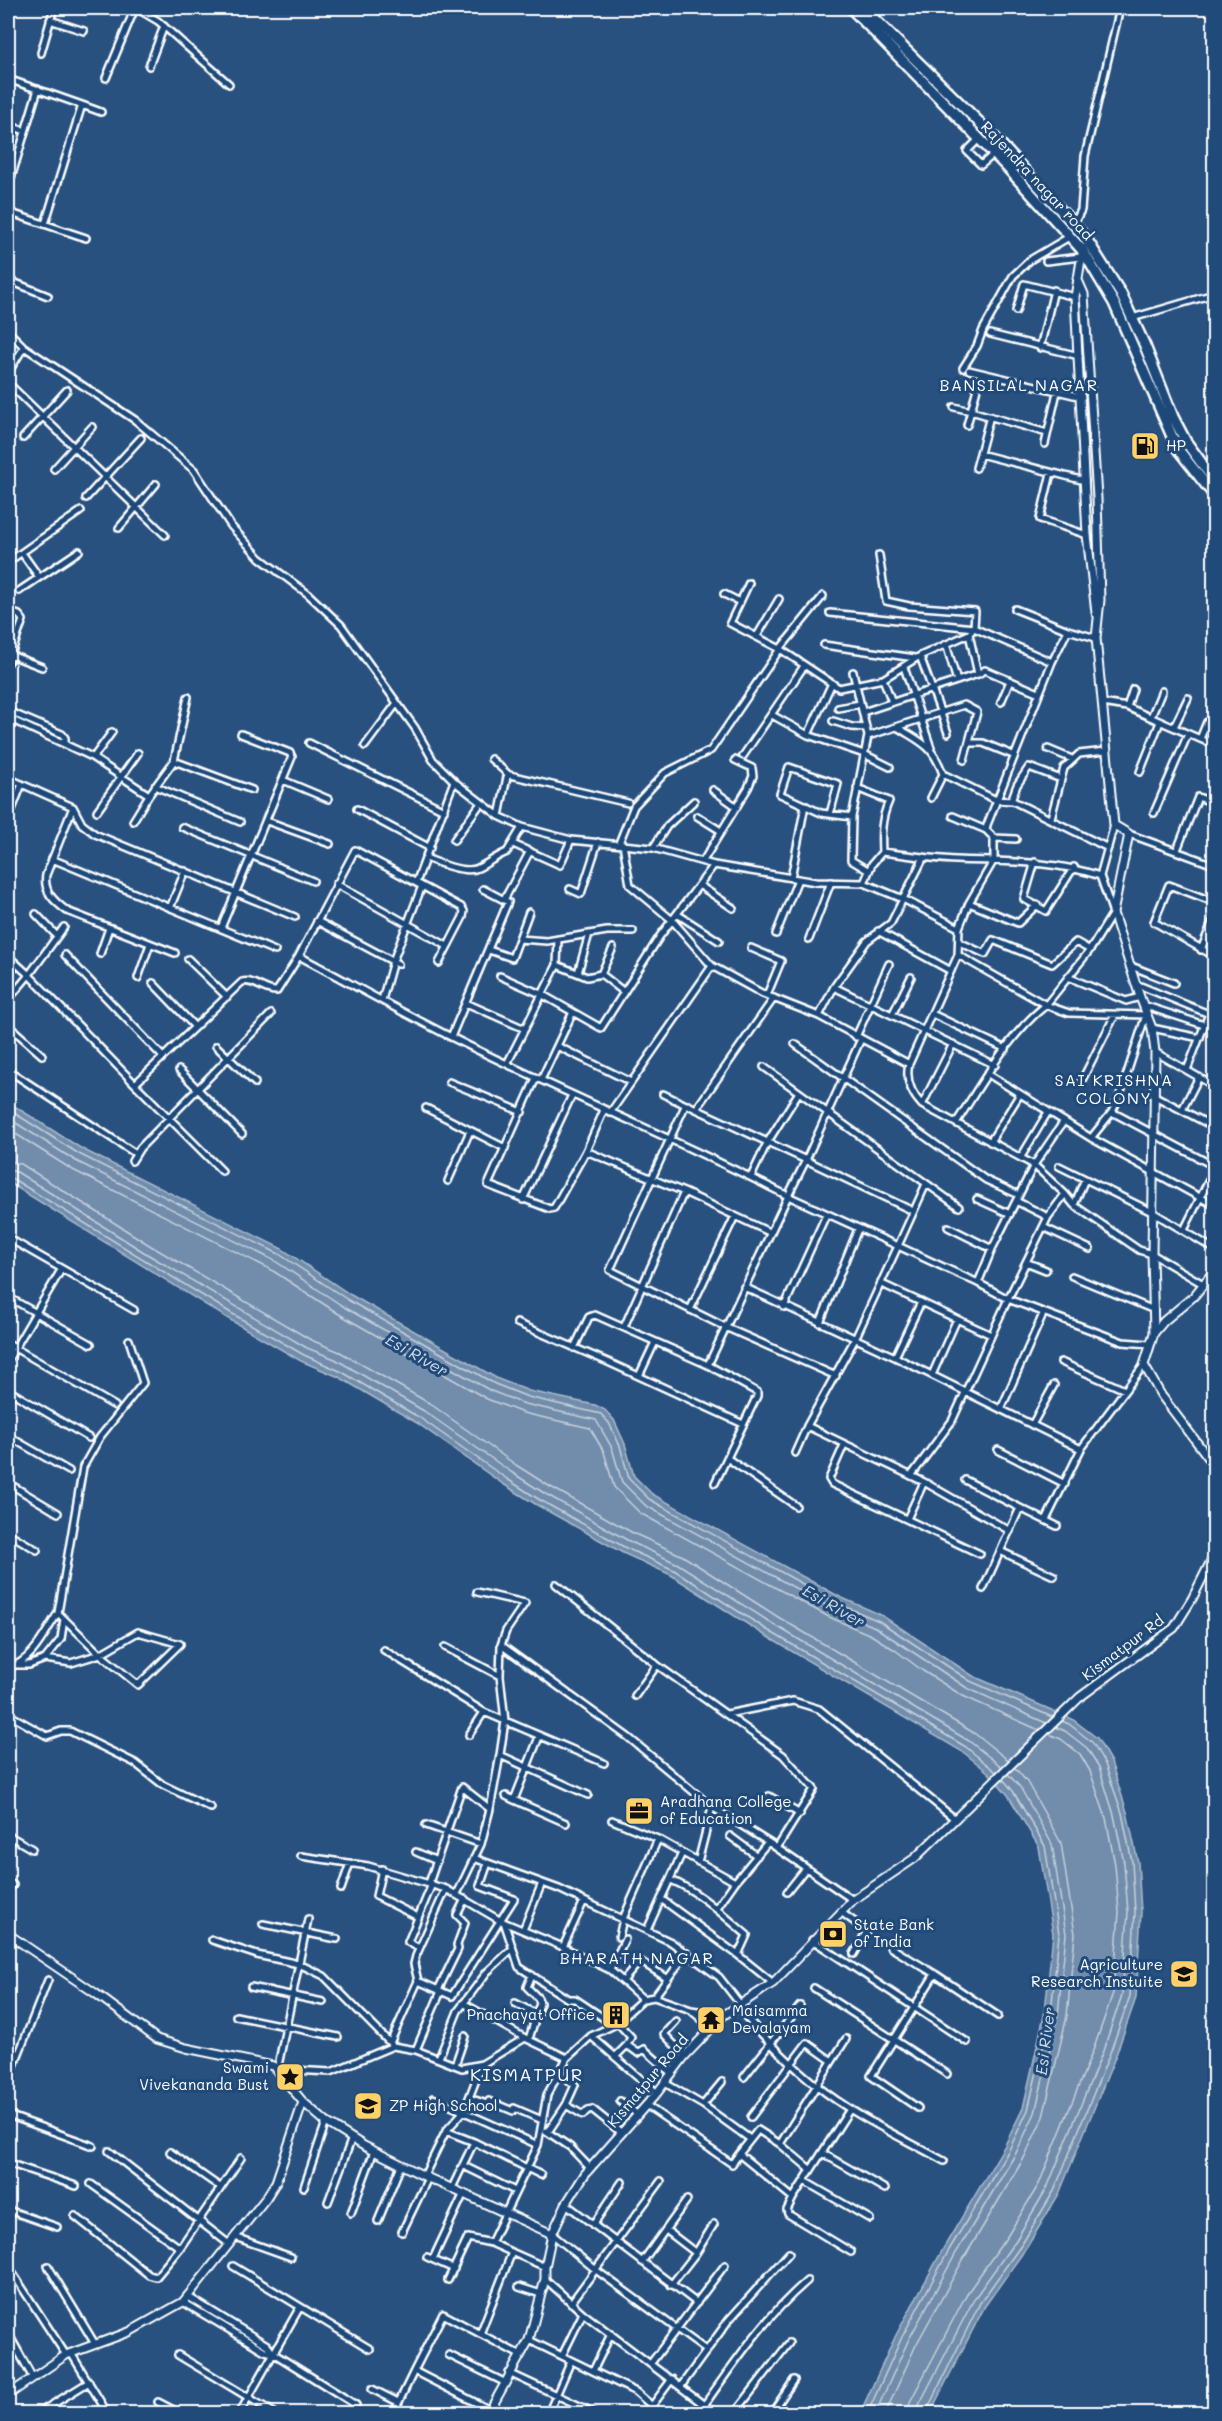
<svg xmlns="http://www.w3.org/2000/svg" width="1222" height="2421" font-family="Mali,sans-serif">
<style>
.water{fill:#718dab;stroke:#aabbcd;stroke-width:1.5}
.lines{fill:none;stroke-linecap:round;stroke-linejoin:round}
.shore{stroke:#c6d1dd;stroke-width:1.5}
.minor-casing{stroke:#fff;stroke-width:10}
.tertiary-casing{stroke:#fff;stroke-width:11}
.primary-casing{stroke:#fff;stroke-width:14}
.minor{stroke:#1f4a7a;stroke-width:5}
.tertiary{stroke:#1f4a7a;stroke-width:7}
.primary{stroke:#1f4a7a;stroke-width:9}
.labels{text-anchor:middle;stroke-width:6;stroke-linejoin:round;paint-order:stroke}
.street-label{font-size:15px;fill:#fff;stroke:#1f4a7a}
.poi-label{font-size:15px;fill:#fff;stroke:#1f4a7a;text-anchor:start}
.neighbourhood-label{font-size:16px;letter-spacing:1.5px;fill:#fff;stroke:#1f4a7a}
.water-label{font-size:16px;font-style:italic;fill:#d4dde6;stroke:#1f4a7a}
.quarter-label{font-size:18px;letter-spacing:1.5px;fill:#fff;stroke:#1f4a7a}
</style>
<rect width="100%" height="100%" fill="#28517f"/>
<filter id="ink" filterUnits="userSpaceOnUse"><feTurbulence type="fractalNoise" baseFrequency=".0167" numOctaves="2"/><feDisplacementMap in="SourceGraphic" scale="12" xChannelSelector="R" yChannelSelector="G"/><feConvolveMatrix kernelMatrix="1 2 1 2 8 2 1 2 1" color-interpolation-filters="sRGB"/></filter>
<g filter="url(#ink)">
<path class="water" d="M8,1102L82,1149L282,1249L351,1295L498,1379L529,1391L595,1405L605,1410L614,1420L625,1444L634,1476L652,1494L840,1597L881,1615L973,1676L1072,1719L1097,1738L1111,1762L1127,1812L1138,1862L1141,1912L1136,1998L1116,2055L1059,2194L1027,2247L985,2306L930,2413H860L896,2335L944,2247L1004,2147L1023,2108L1045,2011L1053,1934L1039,1847L1008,1795L989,1773L963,1752L766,1636L671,1575L623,1553L537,1505L503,1484L417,1423L339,1377L301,1361L227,1318L8,1182Z"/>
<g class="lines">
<path class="shore" d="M8,1109L79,1154L279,1254L348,1300L495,1384L528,1397L601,1414L609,1423L620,1446L629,1479L649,1499L837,1603L879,1621L970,1681L1052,1717
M8,1118L76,1161L275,1261L344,1307L491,1391L525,1404L596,1420L612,1448L622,1482L645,1505L833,1609L875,1627L967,1688L1046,1723
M8,1129L71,1169L270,1269L339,1314L487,1399L523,1413L590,1428L604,1452L614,1487L640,1513L829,1617L871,1635L895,1650L923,1671L963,1696L1039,1730
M8,1161L21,1164L151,1246L311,1340L340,1352L429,1403L516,1465L549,1486L633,1533L683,1556L778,1617L974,1733L1008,1760
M8,1170L17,1172L147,1254L307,1348L335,1359L424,1411L511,1472L544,1493L629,1541L678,1564L773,1624L969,1741L1002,1767
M8,1178L13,1179L231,1313L304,1355L342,1372L420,1418L507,1479L540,1500L626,1548L674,1570L769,1631L966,1747L996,1772
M867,2414L902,2337L949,2250L1009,2150L1028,2110L1051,2012L1059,1934L1045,1846L1013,1791L1003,1779
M875,2414L908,2341L956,2253L1016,2153L1035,2113L1058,2014L1066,1934L1052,1844L1020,1787L1008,1774
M885,2414L916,2345L964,2258L1024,2158L1043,2117L1067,2016L1075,1934L1061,1843L1027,1782L1015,1768
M908,2414L910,2402L966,2295L1008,2235L1039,2184L1094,2048L1113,1993L1119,1912L1115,1865L1106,1818L1090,1771L1080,1754L1061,1739L1049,1734
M917,2414L919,2405L974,2299L1016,2240L1047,2188L1103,2051L1122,1995L1128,1912L1124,1863L1114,1815L1099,1767L1087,1748L1065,1731L1056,1727
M925,2414L980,2303L1022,2244L1054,2191L1110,2053L1130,1996L1135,1912L1132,1862L1122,1813L1105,1764L1093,1743L1069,1724L1062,1721"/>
<g class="minor-casing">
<path id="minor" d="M136,8L158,21L229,84
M8,20L12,8
M50,20L84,31
M41,53L54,8
M149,66L164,26
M106,78L135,8
M8,79L82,105L45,224
M82,105L101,112
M8,125L25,131
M979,139L967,151L981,165L994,154
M8,188L38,89
M8,212L86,238
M1074,224L1081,210L1085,156L1120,8
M1046,261L1081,257
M8,280L48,296
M1016,311L1024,284L1075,297
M1132,318L1214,294
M8,331L24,347
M990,334L1079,356
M1040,348L1054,290
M963,368L977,346L983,330L1013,276L1030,260L1069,237
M969,370L1082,397
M8,373L24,347L135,420L194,470L231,526L260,558L308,594L341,625L415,728L433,760L456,783L499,816L522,827L571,840L653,848L714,865L816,882L864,883
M981,373L971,411L1047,433
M8,383L165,535
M954,407L971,411L967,425
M23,438L67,390
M1045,444L1057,392
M980,454L1085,481
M976,468L990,416
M54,469L92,427
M1051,473L1040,519L1087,535
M86,498L141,438
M119,528L156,484
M22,553L39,577
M8,562L81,511
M749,583L730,623L780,649L839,688L883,679L920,656L969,634L974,628L975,611L909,606L886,601L879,555
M19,591L79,551
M724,594L740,602
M1015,609L1068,630L1052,662
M8,611L19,615L23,620L8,663
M830,613L974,628L1052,662L987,825L986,830L994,838V860L969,903L959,928L958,955L909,1064C905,1080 911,1093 922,1105L1034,1165L1064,1121
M1068,630L1096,638
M969,634L978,674
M757,636L779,599
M946,644L957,681
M824,645L915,658
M8,654L42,667
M920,656L948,733
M904,667L931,748
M853,672L868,736L852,817L851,860L869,871
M883,679L892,702
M1001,702L1010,681
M1102,703L1127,707L1214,745
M1127,707L1133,689
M838,708L860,704
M8,711L62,734L65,738V743
M863,712L978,674L985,670L1039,693
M772,715L808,735L864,754L890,767
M1151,717L1162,691
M8,718L90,756L149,795L174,761L188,697
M833,721L852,727L866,728
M897,727C922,743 932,744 943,774L931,798
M1174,727L1188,698
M808,735L832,683
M868,736L964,705L977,712L964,760
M1200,739L1207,722
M309,743L444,810
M969,743H983L1013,755
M365,746L397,703
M1048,749L1072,759
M743,756L804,666
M93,758L112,732
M491,759L509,775
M174,761L252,790
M1140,772L1160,722
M943,774L996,800L1013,801L1108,848
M8,778L73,807L82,824L95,834L295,917
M283,780L328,799
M155,786L240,822
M857,788L889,801C881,819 881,833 882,852
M713,790L737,807
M1011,801L1017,785L1029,767L1061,779
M1210,801L1214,790
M73,807L46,875C43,892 55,902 67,911L175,953
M357,809L430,848
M97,811L138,753
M1154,813L1188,734
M830,814L838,784L789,767L780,794L821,813L852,817
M499,816L507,777L510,775L628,803
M697,816L721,831
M953,816L986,830
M1051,818L1064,768L1079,754L1106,751
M8,820L22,784
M133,821L149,795
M267,821L330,844
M182,827L313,881
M1129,834L1214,865
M994,838L1016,839
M454,840L481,803
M619,843L634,806L665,773L711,750L780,649L823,596
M513,844L560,865L571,840
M623,844L630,885L672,920L712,966L763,994L819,1016L909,1064
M653,848L667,826L694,801
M1177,850L1198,797L1214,803
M426,858C438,863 466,874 478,868C488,863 497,856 507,852L522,827
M52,859L275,951
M703,861L748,788L753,776L752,768L735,760
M1035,862L1024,899L1046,911L1074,867
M791,878L805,805
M416,883L454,781
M336,884L447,946
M699,885L733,908
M570,889L581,894L598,842
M504,900L530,851
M1214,902L1169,885L1154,922L1214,956
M969,903L1018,923L1037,905
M170,908L185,871
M36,914L57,936
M677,914L719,941
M317,921L398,964
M221,928L292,757L290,753L241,734
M959,928L903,899L864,883L872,864L882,852C907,855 931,859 956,860C1005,862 1052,860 1100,876L1114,825
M878,931L951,971
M776,934L798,879
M519,939L529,912
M809,939L831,882
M959,942L985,954L993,940L1052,964L1076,942L1090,950
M751,948L781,961L767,995
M489,950L512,958L519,939L547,941L607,931H633
M1201,950L1214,918
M100,954L109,928
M65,955L163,1057
M8,956L29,975L135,1084
M188,959L227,997
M439,963L463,917L464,911L461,907L355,850L299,956C350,983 401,1012 453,1038C563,1093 678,1140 788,1196L708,1365
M557,965L587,977L601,974L613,948
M1131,966L1174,983
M578,973L589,934
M601,974L624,992
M500,976L543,995L601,1028L660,936L714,865
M1068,977L1126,1001L1140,997
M138,978L150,944
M153,983L195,1027
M1136,984L1209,1014
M834,987L995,1065
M774,998L696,1109L688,1105L685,1106L610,1270L725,1327L836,1376
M8,1000L29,975L64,927
M382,1000L393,961L422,886
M466,1003L525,1029
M1143,1005L1204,1025
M932,1014L1006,1049
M892,1015L911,977
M819,1016L834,987L867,941L891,923L924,857
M8,1025L42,1055
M1152,1028L1200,1038
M451,1037L508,902L483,889
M856,1037L889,964
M861,1039L806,1160L913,1211
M795,1044L986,1180L1019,1195
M216,1046L255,1083
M557,1046L631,1082
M1155,1052L1214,1086
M507,1064L557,965L558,939
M764,1067L959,1207
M8,1070L136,1154
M179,1070L242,1134
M1187,1070L1214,1001
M988,1074L1091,1138L1214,1205
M536,1078L488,1185L550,1209L554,1208L586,1151L604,1110
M541,1080L573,1012
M449,1082L522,1112
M1081,1082L1115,1015
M663,1094L686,1105
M1153,1095L1214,1127
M922,1105L953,1044
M426,1108L505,1148
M696,1109L806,1160L788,1196L898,1246L855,1339L807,1426L795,1453
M1182,1110L1199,1077
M1112,1112L1214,1166
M610,1113L712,966
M956,1123C982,1083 1008,1035 1046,1005L958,955
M1091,1138L1112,1112L1120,1095L1146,1015L1069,1013L1046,1005L1090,950L1113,913L1100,876
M990,1142L1020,1094
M586,1151L684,1192L769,1232
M1021,1157L1048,1112
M132,1161L140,1148L271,1014
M1034,1165L1065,1194L1048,1217L1008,1299L978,1283L992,1249Z
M1059,1166L1154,1213L1214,1249
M222,1171L135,1084L242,982C255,979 264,992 277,991L299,956
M751,1177L767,1143L799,1092
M448,1181L470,1131
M926,1184L898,1246L978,1283
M1065,1194L1074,1205L1085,1179
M977,1199L1010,1214
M523,1200L572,1095
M1016,1201L1048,1217
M1074,1205L1139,1250L1152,1254L1203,1284
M948,1227L992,1249
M1043,1227L1090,1249
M1184,1230L1214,1170
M8,1238L134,1310
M1026,1262L1046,1270
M1072,1276L1154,1310
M882,1284L991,1335
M744,1287L895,1357L1081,1449
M8,1297L91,1344
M784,1307L826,1215
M690,1310L735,1216
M517,1323L608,1362L743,1424
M820,1323L858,1229
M624,1327L684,1192
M8,1344L115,1406
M574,1348L589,1317L595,1315L708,1365L757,1392V1396L715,1483
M895,1357L921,1302
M8,1360L61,1270
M1061,1362L1125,1390
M932,1375L957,1319
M639,1376L655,1342
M8,1390L89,1438
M1001,1409L1043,1314
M1032,1425L1054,1385
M807,1426L924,1482L1010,1531
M8,1436L69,1471
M844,1445L829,1479L832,1484L980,1554
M998,1450L1065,1484
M727,1458L796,1506
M911,1476L952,1421L1008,1299L1123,1342L1149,1344
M965,1480L1020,1508L983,1589
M8,1483L58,1513
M1020,1508L1057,1526
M907,1519L924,1482
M1046,1520L1081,1449L1144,1365
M8,1533L37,1550
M1000,1551L1054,1576
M556,1584L657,1665
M58,1613L83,1467L100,1437L143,1383L129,1340
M501,1645L628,1737L712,1807L768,1842
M445,1647L500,1676
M384,1650L484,1712L604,1763
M45,1659L61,1639L64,1619
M18,1665H29L45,1659L71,1663L100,1654L138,1685L180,1644
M8,1668C33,1661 44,1634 58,1613L100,1654L138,1632L180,1644
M635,1696L657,1665L783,1755L814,1789L777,1848
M8,1714L47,1736L61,1731H70L135,1763L163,1785L211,1808
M727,1714L793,1701L819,1709L955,1819
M469,1735L484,1712
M539,1737L514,1800L566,1823
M500,1755L588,1795
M506,1796L514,1800
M769,1796L800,1814
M612,1820L658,1839L735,1882L768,1842L853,1900
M426,1825L481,1844
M8,1835L32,1849
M730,1836L757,1856
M416,1852L437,1861
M301,1856L368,1866L446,1889L501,1921L563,1947L610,1970L643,1999
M474,1858L559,1889L584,1901
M698,1862L712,1807
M382,1869L376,1896L418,1917
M671,1880C700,1892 723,1915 747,1935L738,1955
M8,1882L13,1885
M429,1883L462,1787L490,1809
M341,1889L350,1863
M787,1892L806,1868
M457,1894L481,1844L490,1809L500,1755L505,1721L500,1676L501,1645L506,1631L525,1603L477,1592
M661,1899L738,1955L773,1983
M716,1909L735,1882
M841,1912L867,1931L854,1954
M504,1922L519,1967L568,1999H575L614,2025
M263,1924L337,1939
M523,1930L542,1883
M647,1930L682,1853
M619,1937L623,1919L658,1839
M212,1940L257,1955L299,1964L324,1976L393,2046
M812,1940L967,2042
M563,1947L584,1901L671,1942L719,1977L740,2004
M890,1947L935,1974
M419,1948L408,1942L432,1884
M610,1970L625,1939
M624,1980L640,1961L668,1979
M418,1981L452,1996L514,1899L480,1886L488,1863
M251,1987L323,2002
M814,1988L947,2074
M438,1990L458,1949L457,1945L465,1923L457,1915L465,1899
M654,1997L691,2010L724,2015
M463,2003L525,2038
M515,2003L538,2015
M737,2007C761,2034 787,2062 816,2085C854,2116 901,2137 944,2161
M693,2012L712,2028
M236,2016L338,2037
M676,2021L664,2034L685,2056
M591,2036L657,2093
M529,2039L540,2003L538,1998L527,1987L532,1975
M390,2043L418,1981L414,1964L416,1956L446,1889
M627,2045L638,2053L644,2049L672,2074
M416,2050L441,1991
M615,2057L627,2045L631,2037L617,2022
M439,2058L458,2011L487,1972L512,1949
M455,2065L465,2036
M277,2071L308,1919
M744,2077L800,2006
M283,2078L292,2070L331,2072L393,2046L416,2050L462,2068L482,2064L525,2038L567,2058
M8,2081L48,1980
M665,2083L703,2105L750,2139
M433,2098L538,2145
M469,2098L487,2104L489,2101L513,2111L514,2108L542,2120
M620,2101L638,2115
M566,2105L583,2115L588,2110L592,2109L622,2133
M646,2105L732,2164L739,2154L793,2198L850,2109
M703,2105L722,2082
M918,2108L871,2076L935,1974L998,2016
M8,2115L93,2146
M751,2117L807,2043L832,2061
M446,2131L474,2142
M546,2131L570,2147L590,2168
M548,2132L566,2105L575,2085L558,2073
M780,2144L846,2039
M109,2151L229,2244
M170,2152L220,2187
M822,2153L885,2189
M739,2154L758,2130L780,2144L811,2170
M8,2163L76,2186
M464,2166L515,2191
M424,2176L446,2131L464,2111L482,2064
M804,2181L870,2219
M91,2184L180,2248
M304,2187L326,2122
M452,2188L474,2142L541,2175
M793,2198L787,2210L788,2214L851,2252
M328,2202L352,2138
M566,2204L697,2303
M8,2210L57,2227
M351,2213L374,2151
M75,2216L149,2275L156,2277L180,2248L241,2158
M378,2221L401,2165
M593,2225L622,2182
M666,2230L696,2253
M402,2232L428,2178
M552,2234L596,2270L707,2351
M235,2237L291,2257
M427,2257L454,2269
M433,2259L464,2193
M642,2262L687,2200
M8,2266L66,2355
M48,2266L95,2344
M233,2266L370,2349
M545,2267L491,2243L538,2145L547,2095L567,2058L591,2036L614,2025L643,1999L654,1997L687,1953
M545,2279L584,2314L716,2414
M448,2280L468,2238L491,2243
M671,2285L696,2253L714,2224
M519,2287L541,2294
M187,2296L267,2345L273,2353
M183,2302L265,2351L273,2353L356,2405
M571,2303L661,2181
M8,2333L33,2378
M480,2334L512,2252
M529,2340L636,2392L652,2406
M71,2353L108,2414
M178,2355L276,2414
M449,2355L504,2382
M562,2356L583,2313
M651,2363L725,2265
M414,2371L443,2314L520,2355
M593,2371L611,2334
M509,2373L597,2414
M681,2386L728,2321L789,2253
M372,2389L398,2402
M158,2402L181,2414
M705,2404C735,2361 767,2315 807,2281
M492,2407L506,2414
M37,2414L89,2382
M239,2414L300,2307
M393,2414L414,2371L490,2410
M440,2414L442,2410
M548,2414L571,2361
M646,2414L672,2379
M734,2414L789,2343
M771,2414L794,2380"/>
</g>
<g class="tertiary-casing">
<path id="tertiary" d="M1083,248L1075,297L1087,535L1096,613
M1077,278L1084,294L1097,498L1100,600L1096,638L1114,825L1129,834L1113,913L1140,997L1152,1028L1155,1052L1152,1254L1154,1333
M1214,1271L1194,1296L1164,1321L1154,1333L1144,1365L1161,1395L1214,1465
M8,1934L95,1993L157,2039L186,2048L273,2066L303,2102L326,2122L364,2146L424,2176L552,2234
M8,2395L66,2355L129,2332L183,2302L266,2198L276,2182L303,2102
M488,2414L529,2340L545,2279V2267L552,2234L566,2204L585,2174L657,2093L685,2056L724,2015L773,1983L853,1900L915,1858L1080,1697L1174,1628L1192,1599L1214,1555"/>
</g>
<g class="primary-casing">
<path id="primary" d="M851,8L1006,166L1083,251L1114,303L1177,448L1214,495
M863,8L995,138L1085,237L1121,294L1145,346L1173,417L1186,442L1214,480"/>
</g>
<use href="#minor" class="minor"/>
<use href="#tertiary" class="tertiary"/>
<use href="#primary" class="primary"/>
</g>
</g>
<defs>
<g id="fuel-square" transform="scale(1.5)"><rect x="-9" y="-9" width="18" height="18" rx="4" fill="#ffd166" stroke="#1f4a7a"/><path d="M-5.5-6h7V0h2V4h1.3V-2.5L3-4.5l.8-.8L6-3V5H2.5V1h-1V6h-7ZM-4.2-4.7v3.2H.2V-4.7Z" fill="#111"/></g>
<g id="office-square" transform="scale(1.5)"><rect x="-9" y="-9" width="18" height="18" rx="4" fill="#ffd166" stroke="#1f4a7a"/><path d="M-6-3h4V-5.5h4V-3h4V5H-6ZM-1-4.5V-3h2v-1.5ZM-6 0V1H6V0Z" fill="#111"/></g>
<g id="bank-square" transform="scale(1.5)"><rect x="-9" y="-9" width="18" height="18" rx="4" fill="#ffd166" stroke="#1f4a7a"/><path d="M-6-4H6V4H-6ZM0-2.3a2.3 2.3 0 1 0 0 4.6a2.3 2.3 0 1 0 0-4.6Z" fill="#111"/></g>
<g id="university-square" transform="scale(1.5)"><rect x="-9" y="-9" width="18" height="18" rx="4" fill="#ffd166" stroke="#1f4a7a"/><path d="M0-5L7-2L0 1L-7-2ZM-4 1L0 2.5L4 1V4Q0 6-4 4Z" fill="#111"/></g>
<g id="building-square" transform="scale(1.5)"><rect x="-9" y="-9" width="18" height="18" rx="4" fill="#ffd166" stroke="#1f4a7a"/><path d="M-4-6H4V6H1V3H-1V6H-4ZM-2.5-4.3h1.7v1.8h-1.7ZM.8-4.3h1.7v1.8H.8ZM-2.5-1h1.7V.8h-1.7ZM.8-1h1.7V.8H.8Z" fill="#111"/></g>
<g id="temple-square" transform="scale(1.5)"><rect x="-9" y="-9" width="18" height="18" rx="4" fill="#ffd166" stroke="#1f4a7a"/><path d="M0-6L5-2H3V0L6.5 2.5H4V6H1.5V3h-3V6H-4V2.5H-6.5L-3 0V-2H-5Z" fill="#111"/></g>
<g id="sight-square" transform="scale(1.5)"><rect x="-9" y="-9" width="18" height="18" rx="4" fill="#ffd166" stroke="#1f4a7a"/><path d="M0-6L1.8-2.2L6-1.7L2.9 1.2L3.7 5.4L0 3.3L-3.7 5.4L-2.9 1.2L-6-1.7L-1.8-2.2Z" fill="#111"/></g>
<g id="school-square" transform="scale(1.5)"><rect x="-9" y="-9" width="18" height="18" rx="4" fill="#ffd166" stroke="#1f4a7a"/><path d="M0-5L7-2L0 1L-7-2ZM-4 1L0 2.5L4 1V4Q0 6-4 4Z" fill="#111"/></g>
</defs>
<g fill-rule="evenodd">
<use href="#fuel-square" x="1145" y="446"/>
<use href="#office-square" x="639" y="1811"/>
<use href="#bank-square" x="833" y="1934"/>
<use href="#university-square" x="1184" y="1974"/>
<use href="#building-square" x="616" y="2015"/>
<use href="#temple-square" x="711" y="2020"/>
<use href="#sight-square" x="290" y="2077"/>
<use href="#school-square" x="368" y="2106"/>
</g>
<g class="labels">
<g class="street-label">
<text transform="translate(1037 181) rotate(47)" y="5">Rajendra nagar road</text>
<text transform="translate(1123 1648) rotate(-37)" y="5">Kismatpur Rd</text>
<text transform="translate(648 2081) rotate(-50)" y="5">Kismatpur Road</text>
</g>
<g class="poi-label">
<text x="1166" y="451">HP</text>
<text x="660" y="1807">Aradhana College<tspan x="660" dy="17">of Education</tspan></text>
<text x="854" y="1930">State Bank<tspan x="854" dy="17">of India</tspan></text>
<text x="1163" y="1970" text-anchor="end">Agriculture<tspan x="1163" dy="17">Research Instuite</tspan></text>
<text x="732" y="2016">Maisamma<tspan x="732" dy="17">Devalayam</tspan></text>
<text x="595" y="2020" text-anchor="end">Pnachayat Office</text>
<text x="269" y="2073" text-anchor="end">Swami<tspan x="269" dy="17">Vivekananda Bust</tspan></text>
<text x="389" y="2111">ZP High School</text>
</g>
<g class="neighbourhood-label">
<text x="1019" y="391">BANSILAL NAGAR</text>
<text x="1114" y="1086">SAI KRISHNA<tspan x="1114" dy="18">COLONY</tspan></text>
<text x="637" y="1964">BHARATH NAGAR</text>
</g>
<g class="water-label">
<text transform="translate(417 1355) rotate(30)" y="6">Esi River</text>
<text transform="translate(834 1606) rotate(30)" y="6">Esi River</text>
<text transform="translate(1045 2041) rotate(-83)" y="6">Esi River</text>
</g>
<g class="quarter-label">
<text x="527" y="2081">KISMATPUR</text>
</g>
</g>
<rect width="1222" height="2421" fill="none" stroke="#1f4a7a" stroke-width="30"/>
<rect x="15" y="15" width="1192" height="2391" fill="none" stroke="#fff" stroke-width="2" filter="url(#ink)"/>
</svg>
